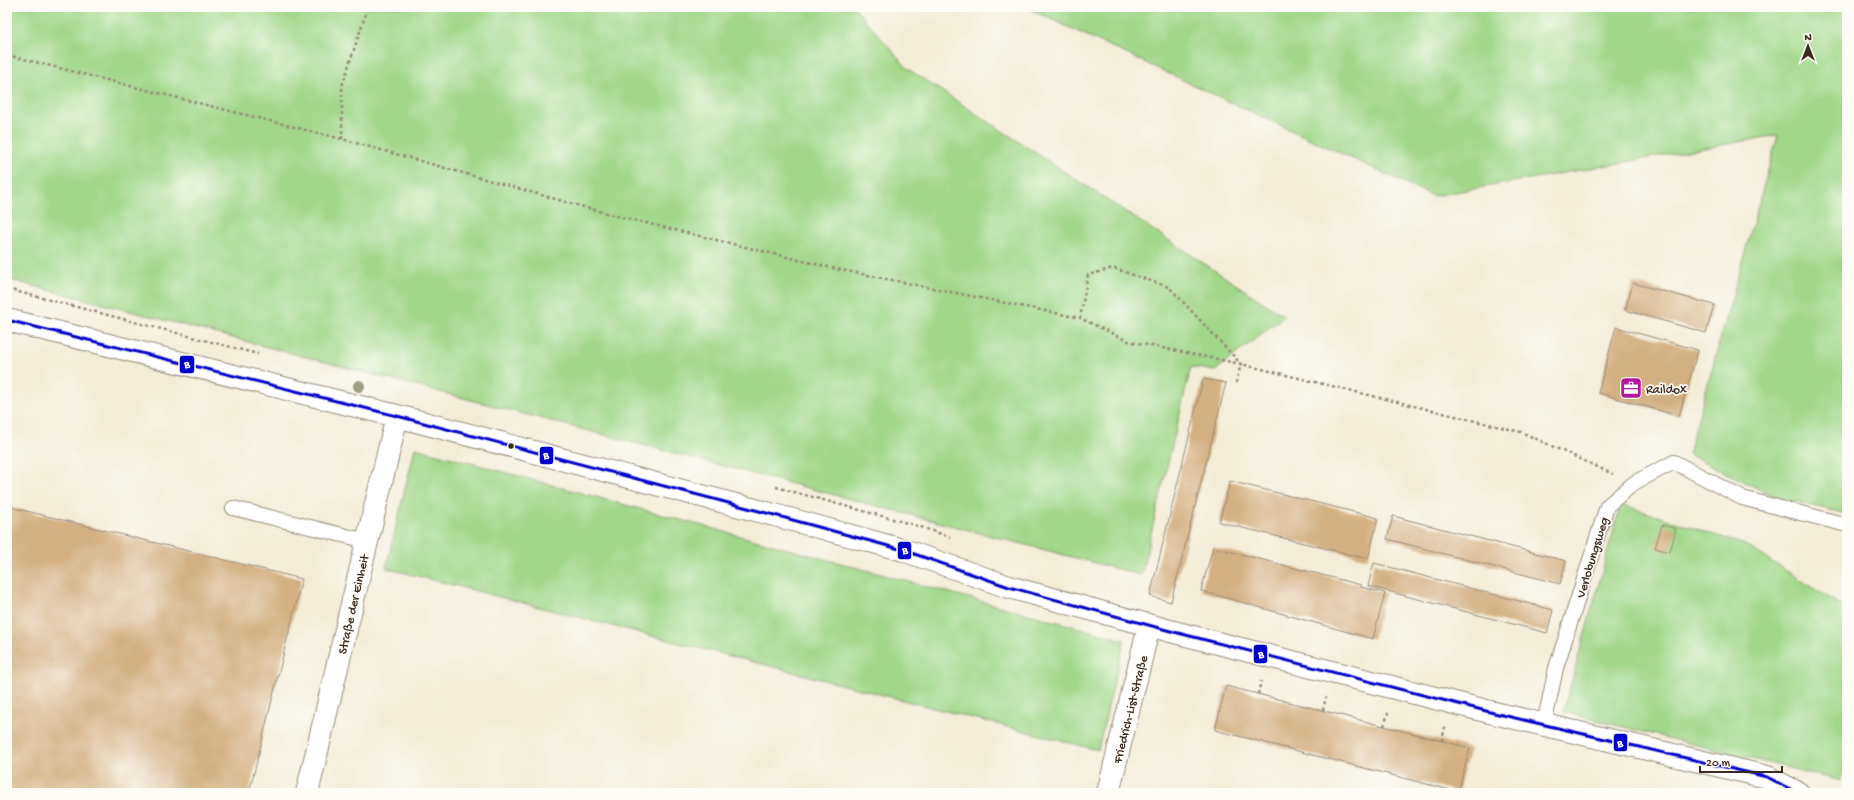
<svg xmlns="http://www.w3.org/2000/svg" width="1854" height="800" font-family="'Gochi Hand',sans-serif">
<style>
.green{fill:#a0d788;stroke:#6e8053}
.building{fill:#d3b081}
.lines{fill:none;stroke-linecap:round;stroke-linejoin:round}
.lane-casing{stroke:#978b7a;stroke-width:16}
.street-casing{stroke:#978b7a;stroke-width:24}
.path{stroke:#978b7a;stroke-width:2.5;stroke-dasharray:3 3;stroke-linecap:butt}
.lane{stroke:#fff;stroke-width:14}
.street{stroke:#fff;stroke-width:22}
.bus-1-casing{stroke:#fdfcf7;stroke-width:6}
.bus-1{stroke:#0000cd;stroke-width:3}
.tree{fill:#9e9e83}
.bus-dot{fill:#3b2a1e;stroke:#fdfcf7;stroke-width:1.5}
.labels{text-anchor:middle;stroke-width:3.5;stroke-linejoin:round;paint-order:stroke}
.poi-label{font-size:13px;fill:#3b2a1e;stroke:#fdfcf7;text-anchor:start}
.street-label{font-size:13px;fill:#3b2a1e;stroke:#fdfcf7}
.line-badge{stroke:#fdfcf7;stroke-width:1.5}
.badge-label{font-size:11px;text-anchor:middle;font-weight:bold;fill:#fff}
</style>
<rect width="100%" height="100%" fill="#fdfcf7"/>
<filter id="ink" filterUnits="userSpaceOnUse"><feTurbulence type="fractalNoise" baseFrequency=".025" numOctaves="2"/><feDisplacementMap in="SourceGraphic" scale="8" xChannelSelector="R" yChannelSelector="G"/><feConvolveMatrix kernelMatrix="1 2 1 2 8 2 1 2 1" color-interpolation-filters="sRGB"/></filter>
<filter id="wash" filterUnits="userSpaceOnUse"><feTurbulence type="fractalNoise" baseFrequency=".012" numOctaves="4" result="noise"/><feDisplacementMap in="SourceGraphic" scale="16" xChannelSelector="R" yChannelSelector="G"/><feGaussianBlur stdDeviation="0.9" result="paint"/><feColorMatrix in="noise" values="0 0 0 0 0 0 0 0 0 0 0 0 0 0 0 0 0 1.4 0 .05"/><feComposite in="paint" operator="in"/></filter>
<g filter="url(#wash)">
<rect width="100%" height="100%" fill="#f3ecd7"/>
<path class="green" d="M7,7H854L908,69L1284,316L1215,371L1191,367L1141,575L7,279Z
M1025,7H1847V514L1775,497L1688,454L1778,135L1433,196Z
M415,448L1124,640L1098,750L386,568Z
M1621,504L1745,545L1847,609V752L1841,781L1563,712Z"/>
<g id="blocks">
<path class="building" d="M1633,283L1714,305L1706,333L1625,310Z
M1616,327L1698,350L1679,416L1598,393Z
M1203,379L1226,383L1171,602L1150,596Z
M1230,481L1378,518L1368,559L1219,522Z
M10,507L302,579L249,793H7V520Z
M1393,516L1566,561L1560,584L1387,539Z
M1662,525L1676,529L1670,552L1655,548Z
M1213,547L1361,585V587L1385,593L1373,639L1201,591Z
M1374,563L1553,610L1547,633L1368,586Z
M1226,686L1470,748L1458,792L1215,730Z"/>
</g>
</g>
<g filter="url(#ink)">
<use href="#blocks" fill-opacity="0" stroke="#978b7a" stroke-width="1"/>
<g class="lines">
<g class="lane-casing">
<path id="lane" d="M233,508L367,541
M1544,725L1556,668L1607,506L1634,483L1674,462L1742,498L1847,525"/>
</g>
<g class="street-casing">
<path id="street" d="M7,320L397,416L778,516L903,550L1009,587L1174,632L1494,713L1767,777L1798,793
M307,793L397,416
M1108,793L1149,626"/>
</g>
<path class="path" d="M7,55L342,139L609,214L832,268L1080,318
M342,139V86L368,7
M7,289L258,354
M1236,383L1241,364L1169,287L1113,268L1088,275L1080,318L1128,341L1241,364L1521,432L1613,474
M776,487L918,526L950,537
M1258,694L1261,681
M1323,710L1326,697
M1384,726L1388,713
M1442,741L1445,727"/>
<use href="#lane" class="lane"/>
<use href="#street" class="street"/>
<g class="bus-1-casing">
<path id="bus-1" d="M7,320L397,416L778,516L903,550L1009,587L1174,632L1494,713L1767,777L1798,793"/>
</g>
<use href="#bus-1" class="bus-1"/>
</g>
<circle class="tree" cx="359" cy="386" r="6"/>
</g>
<defs>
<g id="office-square" transform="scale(1.15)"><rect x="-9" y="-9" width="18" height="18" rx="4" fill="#b5179e" stroke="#fdfcf7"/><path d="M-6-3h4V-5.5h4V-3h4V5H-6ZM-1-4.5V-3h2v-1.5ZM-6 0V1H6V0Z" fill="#fff"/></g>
</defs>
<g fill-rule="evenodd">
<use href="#office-square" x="1631" y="388"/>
</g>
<circle class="bus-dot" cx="511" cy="446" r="3.5"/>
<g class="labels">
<g class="poi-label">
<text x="1646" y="393">Raildox</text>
</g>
<g class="street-label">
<text transform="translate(1591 557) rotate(-73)" y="5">Verlobungsweg</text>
<text transform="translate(352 604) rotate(-77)" y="5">Straße der Einheit</text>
<text transform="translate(1129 709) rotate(-76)" y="5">Friedrich-List-Straße</text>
</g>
</g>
<g class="line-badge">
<rect x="179" y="355" width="16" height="19" rx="4" fill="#0000cd"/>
<rect x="539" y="446" width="15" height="19" rx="4" fill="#0000cd"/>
<rect x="897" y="541" width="15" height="19" rx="4" fill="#0000cd"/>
<rect x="1253" y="644" width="15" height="20" rx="4" fill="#0000cd"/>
<rect x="1613" y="733" width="15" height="19" rx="4" fill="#0000cd"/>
</g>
<g class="badge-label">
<text x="187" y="368">B</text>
<text x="546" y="459">B</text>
<text x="905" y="554">B</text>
<text x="1261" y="658">B</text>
<text x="1620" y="747">B</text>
</g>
<rect width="1854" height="800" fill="none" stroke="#fdfcf7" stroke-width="24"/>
<g transform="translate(1808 46)" stroke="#fdfcf7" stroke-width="3" paint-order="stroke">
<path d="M0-3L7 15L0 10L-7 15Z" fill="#3b2a1e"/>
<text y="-6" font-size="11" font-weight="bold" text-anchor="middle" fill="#3b2a1e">N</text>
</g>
<path d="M1700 766v6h82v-6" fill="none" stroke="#3b2a1e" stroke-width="2"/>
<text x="1706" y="766" font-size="12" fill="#3b2a1e" stroke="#fdfcf7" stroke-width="3" paint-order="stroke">20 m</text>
</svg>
